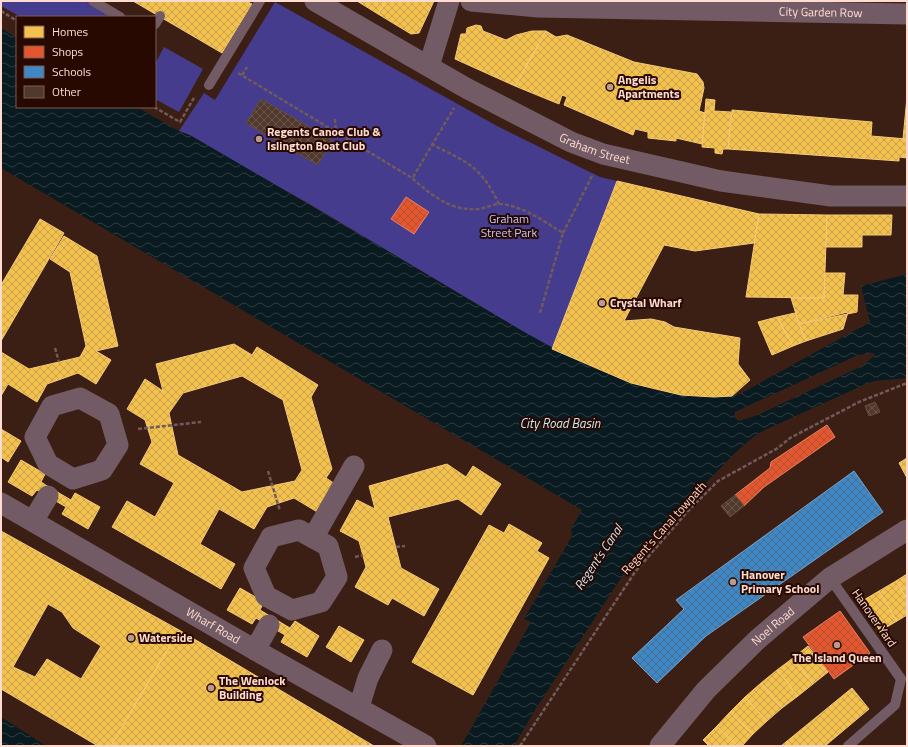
<svg xmlns="http://www.w3.org/2000/svg" width="908" height="747" font-family="'Titillium Web',sans-serif">
<style>
.green{fill:#453c8e}
.water{fill:url(#water-waves);fill-rule:evenodd}
.homes{fill:url(#homes-cross-hatch);stroke:#f6c975;fill-rule:evenodd}
.shops{fill:url(#shops-cross-hatch);stroke:#ec7f5e}
.schools{fill:url(#schools-cross-hatch);stroke:#79a1c8}
.building{fill:url(#building-cross-hatch);stroke:#664d3c}
.lines{fill:none;stroke-linecap:round;stroke-linejoin:round}
.path{stroke:#705a5b;stroke-width:2.5;stroke-dasharray:4 2;stroke-linecap:butt}
.service{stroke:#735b66;stroke-width:10}
.minor{stroke:#735b66;stroke-width:21}
.poi-dot{fill:#bb9a8e;stroke:#270901;stroke-width:1.5}
.labels{text-anchor:middle;stroke-width:4;stroke-linejoin:round;paint-order:stroke}
.street-label{font-size:12px;fill:#ffdccf;stroke:#270901}
.poi-label{font-size:12px;font-weight:bold;fill:#ffdccf;stroke:#270901;text-anchor:start}
.park-label{font-size:12px;fill:#c2c7fe;stroke:#270901}
.water-label{font-size:13px;font-style:italic;fill:#c5e6f2;stroke:#270901}
</style>
<defs>
<pattern id="water-waves" width="16" height="10" patternUnits="userSpaceOnUse"><rect width="16" height="10" fill="#091b21"/><path d="M0 5q4-4 8 0t8 0" fill="none" stroke="#2e3c40"/></pattern>
<pattern id="homes-cross-hatch" width="8" height="8" patternUnits="userSpaceOnUse"><rect width="8" height="8" fill="#f2c14e"/><path d="M0 0l8 8M0 8l8-8" fill="none" stroke="#c8a14a"/></pattern>
<pattern id="shops-cross-hatch" width="8" height="8" patternUnits="userSpaceOnUse"><rect width="8" height="8" fill="#e4572e"/><path d="M0 0l8 8M0 8l8-8" fill="none" stroke="#b65133"/></pattern>
<pattern id="schools-cross-hatch" width="8" height="8" patternUnits="userSpaceOnUse"><rect width="8" height="8" fill="#3f88c5"/><path d="M0 0l8 8M0 8l8-8" fill="none" stroke="#447096"/></pattern>
<pattern id="building-cross-hatch" width="8" height="8" patternUnits="userSpaceOnUse"><rect width="8" height="8" fill="#513a2d"/><path d="M0 0l8 8M0 8l8-8" fill="none" stroke="#6b564a"/></pattern>
</defs>
<rect width="100%" height="100%" fill="#3c1f14"/>
<path class="green" d="M1,1H85L113,17H21L1,6Z
M275,2L497,126L600,177L617,181L552,349L306,202L179,131L204,93L215,100Z
M164,47L203,69L179,112L155,99V64Z"/>
<path class="water" d="M1,28L17,38V107H137L179,131L190,135C257,174 324,213 391,253C423,272 455,291 487,310C556,351 658,412 740,394L870,322L861,286L907,274V378L874,381L857,388L765,430L753,437L735,453L668,522L619,581L535,710L514,746H461L531,622L524,619L572,536L571,529L582,510L1,168ZM873,353L875,355L862,366L758,415L739,421L734,417L735,412L858,355Z
M1,717L46,746H1Z"/>
<path class="homes" d="M133,1H246L252,4L222,53Z
M357,1H386L378,14Z
M386,1H434L419,33L411,34L378,14Z
M476,25L481,26L483,31L506,40L516,35L532,31H546L515,86L455,59L461,34H466L467,28Z
M546,31L556,37L567,35L634,62L697,74L703,82L704,88L699,111L705,113L702,144L676,138V141L648,138V132L635,129L633,135L564,105L567,97L562,95L559,104L515,86Z
M907,97V139H903Z
M706,99L715,100L714,111L731,112L728,149H723L722,154L715,153V148L702,147Z
M732,110L872,122L871,136L907,139V158L899,157V161L728,149Z
M617,181L759,214L754,243L695,251L664,245L624,321L651,319L665,322L674,327L740,338L738,364L750,380L732,396L714,397L681,395L631,383L552,349Z
M759,214L827,215L824,298L746,297Z
M827,215H892L891,235H862V247H826Z
M40,219L64,233L1,341V285Z
M64,236L97,256L118,346L96,351L111,360L96,384L78,373L47,384L37,402L8,384L1,396V352L29,369L80,357L86,346L70,272L50,259Z
M825,273H845L843,295H858L857,312L799,324L791,298H824Z
M848,312L843,329L806,341L799,324Z
M795,313L806,341L793,346L777,317Z
M777,317L793,346L772,355L758,322Z
M234,344L252,355L257,347L318,385L311,397L332,469L326,478L335,484L319,513L294,498L267,507L254,529L219,509L200,544L235,564L221,589L112,527L127,501L155,517L174,483L140,464L152,442L145,420L127,409L145,379L163,391L156,364ZM242,376L283,400L302,470L295,481L242,492L178,455L169,413L183,393Z
M1,429L21,441L8,462L1,457Z
M907,458V478L899,463Z
M21,460L45,474L41,482L52,489L71,500L75,493L100,507L88,529L62,514L66,507L37,490L32,496L8,482Z
M447,464L466,477L473,466L501,484L481,515L458,499L388,517L401,568L439,589L424,616L392,598L388,605L355,587L366,567L359,541L340,531L357,500L375,509L369,486Z
M509,524L542,543L537,551L549,558L473,695L412,662L489,525L504,533Z
M1,531L179,630L111,746H98L1,689ZM48,604L62,612L73,628L101,646L81,679L47,659L35,677L13,667Z
M907,574V599L896,581Z
M896,581L907,599V615L897,621L879,591Z
M240,588L264,602L260,610L290,628L295,621L319,636L307,657L281,642L285,635L256,618L252,624L227,610Z
M879,591L897,621L880,631L862,601Z
M339,626L364,640L351,662L326,647Z
M179,630L374,746H111Z
M808,646L828,672L813,684L793,658Z
M793,658L813,684L798,696L777,670Z
M777,670L798,696L782,708L761,683Z
M761,683L782,708L767,721L745,697Z
M852,688L869,709L825,746H781Z
M745,697L767,721L753,734L730,712Z
M730,712L753,734L742,746H738L717,726Z
M717,726L738,746H709L703,740Z"/>
<path class="shops" d="M406,197L429,212L414,234L391,219Z
M827,425L835,437L764,487L744,506L735,495L770,468L771,462Z
M840,611L870,653L834,679L803,637Z"/>
<path class="schools" d="M854,471L883,512L706,636L657,683L632,658L684,609L676,600Z"/>
<path class="building" d="M261,99L332,140L318,165L246,123Z
M875,402L880,412L869,416L865,406Z
M735,495L744,506L730,517L721,506Z"/>
<g class="lines">
<path class="path" d="M1,11L17,21
M238,73L412,178C431,195 452,212 479,209C486,208 493,204 500,204C524,206 543,221 563,233L540,313
M242,75L247,67
M154,107L180,122L195,96
M335,119L336,132
M431,144C467,162 481,166 499,204
M413,177L454,108
M563,233L593,174
M55,348L59,362
M138,429L201,422
M268,471L280,511
M396,547L405,546
M355,557L363,555
M520,746L635,572L688,511L718,481L778,448L790,438L859,402L907,383"/>
<path class="service" d="M93,1L120,17
M155,24L160,16
M209,85L260,1
M830,578L901,679L895,705L848,746"/>
<g class="minor">
<path id="s1" d="M315,1L466,88L571,142L603,154L721,181L831,196H907"/>
<path id="s2" d="M471,1L538,7L907,14"/>
<path d="M429,66L449,1"/>
<path d="M80,398L109,414L118,445L102,470L73,479L48,464L35,437L52,406Z"/>
<path id="s3" d="M1,503L255,650L426,746"/>
<path d="M33,521L48,496"/>
<path d="M299,530L328,546L337,577L321,602L292,610L266,596L254,568L271,537Z"/>
<path d="M313,538L354,466"/>
<path d="M255,650L269,625"/>
<path d="M359,707L368,678L382,650"/>
<path id="s4" d="M660,746L706,690L758,639L830,578L907,530"/>
</g>
</g>
<g class="poi-dot">
<circle cx="610" cy="87" r="4"/>
<circle cx="259" cy="139" r="4"/>
<circle cx="602" cy="303" r="4"/>
<circle cx="733" cy="582" r="4"/>
<circle cx="131" cy="638" r="4"/>
<circle cx="837" cy="645" r="4"/>
<circle cx="211" cy="688" r="4"/>
</g>
<g class="labels">
<g class="street-label">
<text dy="4" stroke="none"><textPath href="#s2" startOffset="350">City Garden Row</textPath></text>
<text dy="4" stroke="none"><textPath href="#s1" startOffset="317">Graham Street</textPath></text>
<text transform="translate(664 528) rotate(-48)" y="4">Regent's Canal towpath</text>
<text transform="translate(874 618) rotate(55)" y="4">Hanover Yard</text>
<text dy="4" stroke="none"><textPath href="#s3" startOffset="245">Wharf Road</textPath></text>
<text dy="4" stroke="none"><textPath href="#s4" startOffset="165">Noel Road</textPath></text>
</g>
<g class="poi-label">
<text x="618" y="84">Angelis<tspan x="618" dy="14">Apartments</tspan></text>
<text x="267" y="136">Regents Canoe Club &amp;<tspan x="267" dy="14">Islington Boat Club</tspan></text>
<text x="610" y="307">Crystal Wharf</text>
<text x="741" y="579">Hanover<tspan x="741" dy="14">Primary School</tspan></text>
<text x="139" y="642">Waterside</text>
<text x="837" y="662" text-anchor="middle">The Island Queen</text>
<text x="219" y="685">The Wenlock<tspan x="219" dy="14">Building</tspan></text>
</g>
<g class="park-label">
<text x="509" y="223">Graham<tspan x="509" dy="14">Street Park</tspan></text>
</g>
<g class="water-label">
<text x="560" y="428">City Road Basin</text>
<text transform="translate(598 557) rotate(-56)" y="5">Regent's Canal</text>
</g>
</g>
<rect width="908" height="747" fill="none" stroke="#ffdccf" stroke-width="4"/>
<rect x="16" y="16" width="140" height="92" fill="#270901" stroke="#7d5d53"/>
<rect x="24" y="26" width="20" height="12" fill="#f2c14e" stroke="#7d5d53"/>
<text x="52" y="36" font-size="12" fill="#ffdccf">Homes</text>
<rect x="24" y="46" width="20" height="12" fill="#e4572e" stroke="#7d5d53"/>
<text x="52" y="56" font-size="12" fill="#ffdccf">Shops</text>
<rect x="24" y="66" width="20" height="12" fill="#3f88c5" stroke="#7d5d53"/>
<text x="52" y="76" font-size="12" fill="#ffdccf">Schools</text>
<rect x="24" y="86" width="20" height="12" fill="#513a2d" stroke="#7d5d53"/>
<text x="52" y="96" font-size="12" fill="#ffdccf">Other</text>
</svg>
